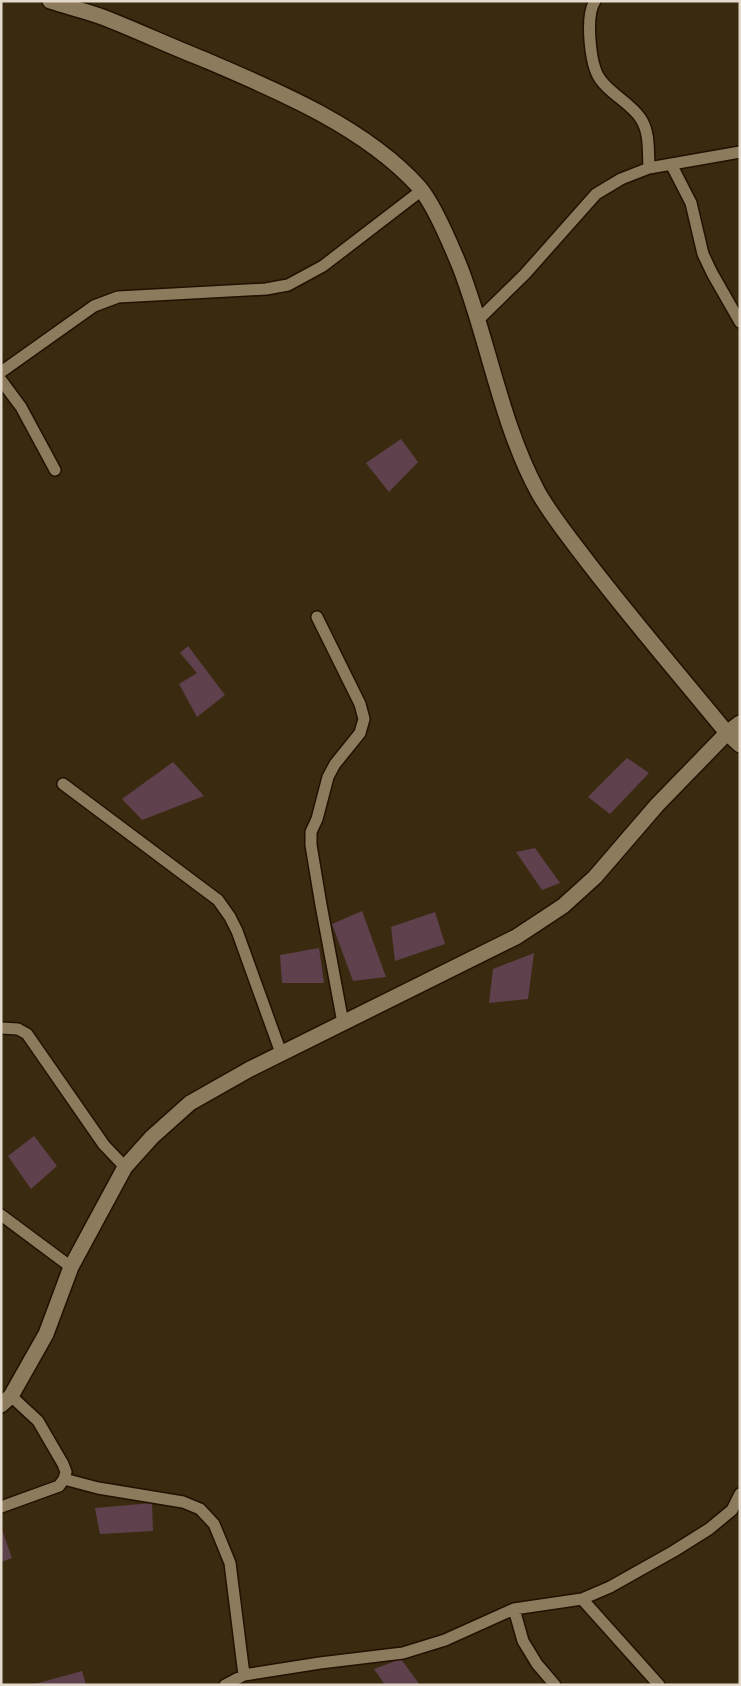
<svg xmlns="http://www.w3.org/2000/svg" width="741" height="1686" font-family="'Fira Sans Condensed',sans-serif">
<style>
.building{fill:#5f414e}
.lines{fill:none;stroke-linecap:round;stroke-linejoin:round}
.minor-casing{stroke:#211200;stroke-width:14}
.tertiary-casing{stroke:#211200;stroke-width:18}
.minor{stroke:#8d7b5e;stroke-width:11}
.tertiary{stroke:#8d7b5e;stroke-width:15}
</style>
<rect width="100%" height="100%" fill="#3a2a0f"/>
<path class="building" d="M401,439L418,462L389,492L366,463Z
M188,646L225,695L197,717L179,684L197,673L180,653Z
M627,758L649,773L610,814L588,797Z
M173,762L204,796L142,820L122,799Z
M535,848L560,883L542,890L516,852Z
M362,911L386,977L353,981L332,924Z
M435,912L445,944L395,961L391,927Z
M319,948L324,983H282L280,955Z
M534,953L528,999L489,1003L493,969Z
M34,1136L57,1166L31,1189L8,1156Z
M152,1503L153,1531L100,1534L95,1508Z
M1,1527L12,1558L1,1562Z
M401,1659L420,1685H385L374,1669Z
M82,1671L86,1685H35V1684Z"/>
<g class="lines">
<g class="minor-casing">
<path id="minor" d="M595,1C585,16 590,65 600,79C611,95 631,103 641,119C650,133 648,151 649,168
M671,164L691,203L703,254L712,273L740,322
M477,321L525,274L596,194L621,179L649,168L740,152
M1,372L94,306L118,297L266,289L288,285L323,266L422,190
M1,380L21,407L55,470
M317,617L360,704L364,719L360,733L335,764L328,777L317,819L311,832V845L321,905L343,1023
M63,784L218,900L230,917L237,931L281,1053
M1,1028L18,1029L27,1034L104,1145L125,1167
M1,1215L71,1267
M64,1479L98,1488L183,1502L200,1509L214,1524L230,1563L244,1675
M1,1507L59,1486L64,1479L66,1472L63,1464L38,1421L11,1396
M582,1599L659,1685
M514,1609L523,1641L537,1664L555,1685
M225,1685L244,1675L320,1663L403,1653L445,1640L514,1609L582,1599L610,1587L674,1551L709,1529L732,1510L740,1494"/>
</g>
<g class="tertiary-casing">
<path id="tertiary" d="M50,1C68,7 87,11 105,18C138,31 170,46 203,59C276,90 365,127 419,187C434,204 451,245 460,267C488,339 501,424 538,492C552,517 572,541 590,565C634,622 681,677 727,733L740,745
M1,1405L11,1396L46,1334L71,1267L125,1167L152,1137L190,1103L250,1069L516,937L563,906L595,877L657,805L727,733L740,723"/>
</g>
<use href="#minor" class="minor"/>
<use href="#tertiary" class="tertiary"/>
</g>
<rect width="741" height="1686" fill="none" stroke="#e4dacb" stroke-width="5"/>
</svg>
